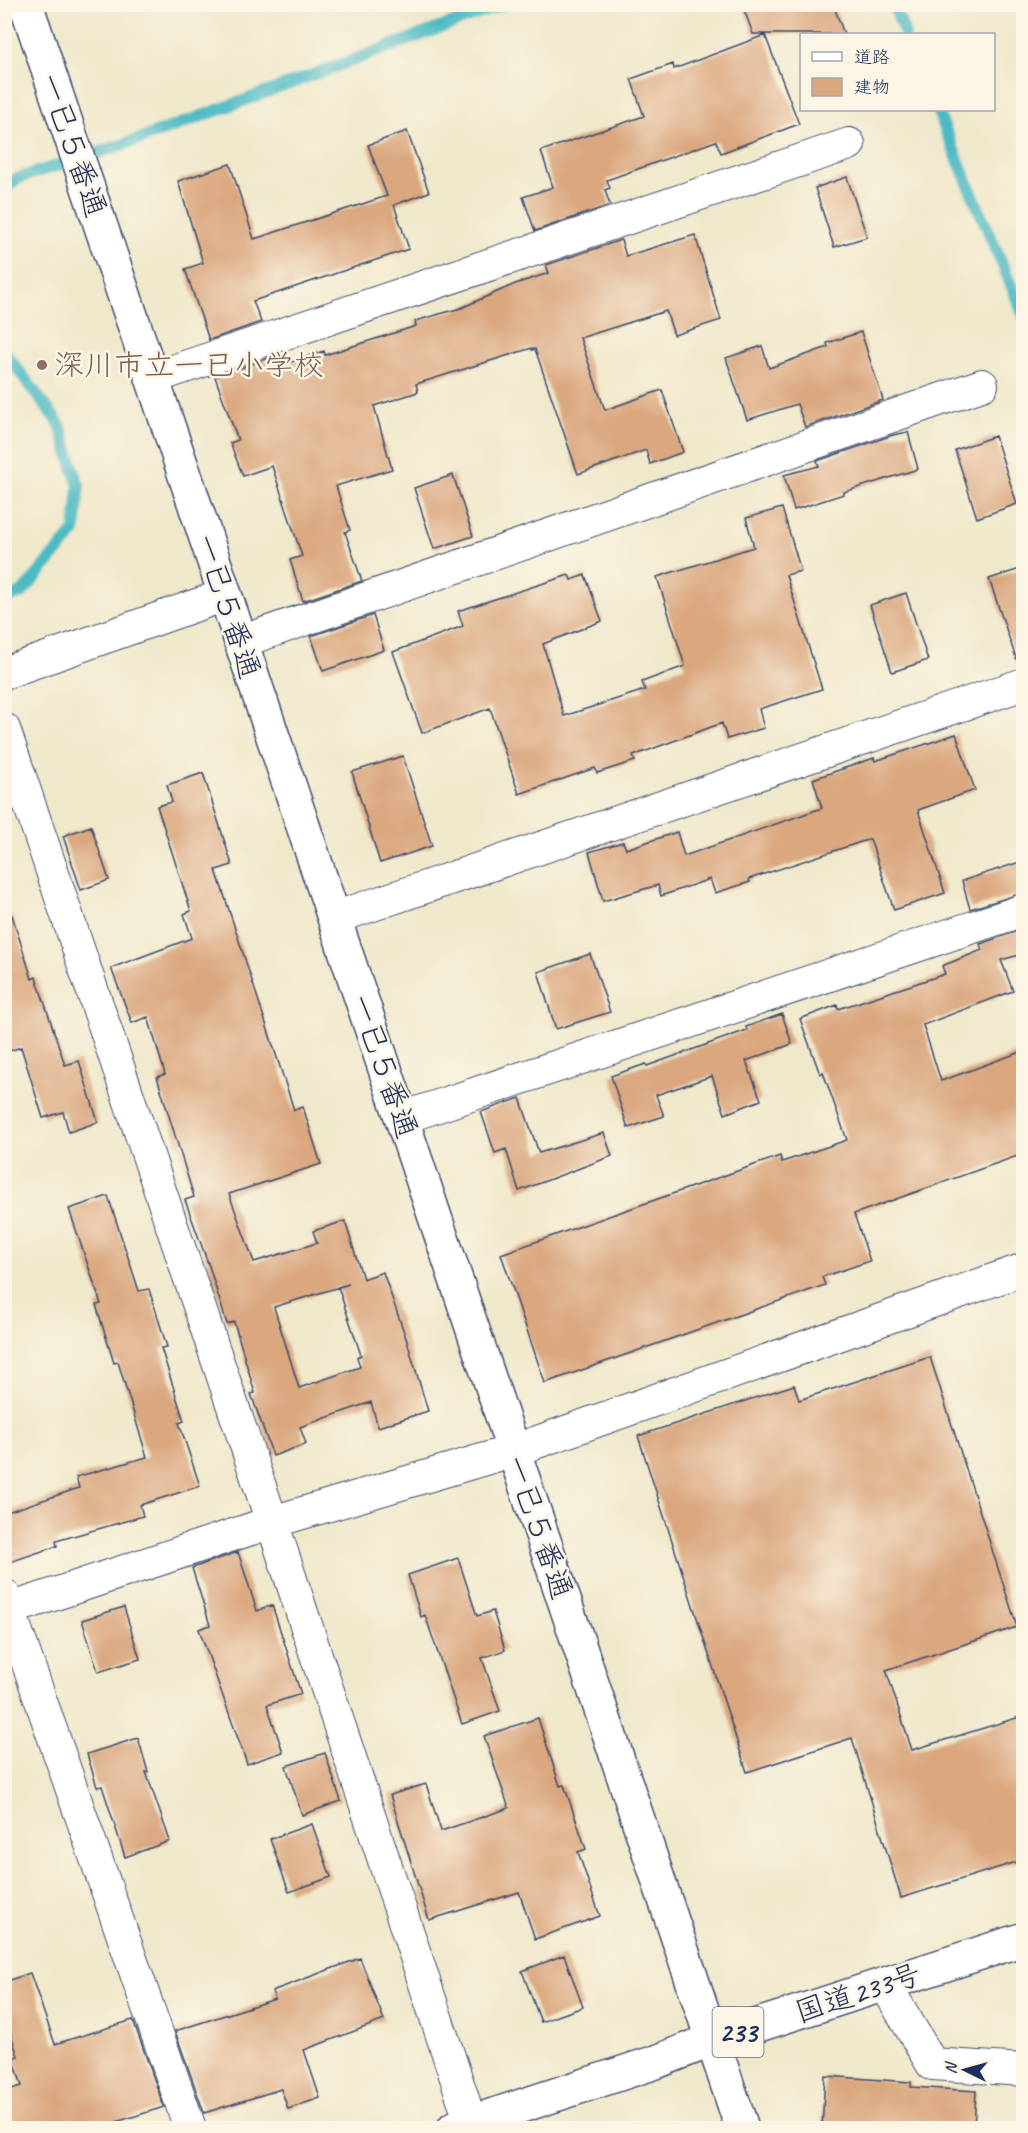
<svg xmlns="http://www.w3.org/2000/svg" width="1028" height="2133" font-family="Caveat,'Klee One',sans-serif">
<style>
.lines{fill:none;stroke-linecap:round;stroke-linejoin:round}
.stream{stroke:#4cbac5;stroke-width:12}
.building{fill:#daa77f;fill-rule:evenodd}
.street-casing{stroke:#3b4b6e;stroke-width:34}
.secondary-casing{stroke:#3b4b6e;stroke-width:36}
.highway-casing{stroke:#3b4b6e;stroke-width:36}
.street{stroke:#fff;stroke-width:32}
.secondary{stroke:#fff;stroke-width:33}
.highway{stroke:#fff;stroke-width:33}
.education-dot{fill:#8d6e63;stroke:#fcf5e5;stroke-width:2}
.labels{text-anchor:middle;stroke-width:5;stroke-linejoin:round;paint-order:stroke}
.shield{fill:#fcf5e5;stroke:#5e6a86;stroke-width:1.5}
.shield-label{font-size:28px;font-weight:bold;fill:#1b2f5e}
.street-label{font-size:30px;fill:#1b2f5e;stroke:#fcf5e5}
.education-label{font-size:30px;fill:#785e54;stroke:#fcf5e5;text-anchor:start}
</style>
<rect width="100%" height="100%" fill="#fcf5e5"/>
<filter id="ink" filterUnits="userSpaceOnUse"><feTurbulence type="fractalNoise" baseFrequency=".0167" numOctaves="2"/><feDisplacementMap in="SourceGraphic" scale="12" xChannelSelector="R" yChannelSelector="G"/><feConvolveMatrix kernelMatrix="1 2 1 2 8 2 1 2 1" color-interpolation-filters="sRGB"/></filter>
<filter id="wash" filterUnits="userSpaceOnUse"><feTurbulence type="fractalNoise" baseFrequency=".008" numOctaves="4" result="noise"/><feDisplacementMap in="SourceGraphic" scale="24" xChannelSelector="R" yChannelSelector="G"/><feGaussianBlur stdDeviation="1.35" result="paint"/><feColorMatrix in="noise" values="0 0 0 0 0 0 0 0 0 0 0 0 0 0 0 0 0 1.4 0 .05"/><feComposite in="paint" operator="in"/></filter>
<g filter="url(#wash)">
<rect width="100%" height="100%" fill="#f0e8cb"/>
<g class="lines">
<path class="stream" d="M893,4L905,34
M937,110L1024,316
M4,191L16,179L140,139L504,4
M4,351L60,425L79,486L75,531L22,593L4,599"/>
</g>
<g id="blocks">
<path class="building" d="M742,4H833L844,34H753Z
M765,35L799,124L721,153L716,141L607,180L610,188L605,190L610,205L535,231L523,197L553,187L541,151L644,116L631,79L673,64L674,69Z
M407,131L429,192L394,205L409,249L253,301L261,322L209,340L185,269L203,263L178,181L230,164L254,239L387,196L368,145Z
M847,177L867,237L834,247L815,188Z
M695,235L721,320L674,335L666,311L580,338L605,410L662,390L683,452L650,464L646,450L578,474L535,349L532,350V348L416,384L418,392L374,406L392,469L336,486L350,530L345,532L362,581L303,601L290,560L302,556L272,466L243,476L230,443L238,440L215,377L272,357L276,367L324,351L325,355L416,326L415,321L461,308L515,284L549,273L546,265L621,240L626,256Z
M861,332L883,400L805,427L797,404L747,420L726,358L762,346L769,368L828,347L827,343Z
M908,432L918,469L844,492V494L794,510L784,475L819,466L817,461L893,435Z
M995,436L1017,504L977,518L955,450Z
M453,475L473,536L434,549L414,488Z
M782,508L801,571L786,575L822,689L759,709L764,728L727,739L722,723L633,756L635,761L597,773L595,768L519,794L490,708L422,733L393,652L463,626L458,611L569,575L571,580L585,575L602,621L543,644L564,716L645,690L642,682L685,666L657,577L754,547L746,518Z
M1023,568V663L1018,664L989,579Z
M906,593L928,660L892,672L870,605Z
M373,615L384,650L323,671L311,636Z
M956,734L975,790L918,810L945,893L894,910L870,839L749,879L750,882L715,893L710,879L661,896L658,885L603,901L589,852L623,842L626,849L677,832L684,856L822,808L813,779L874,758L875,761Z
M403,756L432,846L380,863L352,772Z
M203,773L232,865L216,870L294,1110L303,1107L321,1164L229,1194L254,1262L317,1243L313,1231L345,1221L363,1279L383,1272L407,1341L428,1411L378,1427L371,1402L300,1427L306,1444L273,1456L251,1394L255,1393L234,1322L227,1324L209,1266L185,1200L194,1197L157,1077L165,1074L148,1017L132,1023L111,968L192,938L184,914L191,911L157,806L172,802L167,785ZM349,1284L338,1287L361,1355L357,1357L360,1367L299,1388L274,1307Z
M91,826L109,880L81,890L63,836Z
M1023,861V893L970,909L962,881Z
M12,915L32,979L36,977L65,1065L79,1061L98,1122L69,1132L63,1112L43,1118L21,1047L4,1053V916Z
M1023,929V954L1001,960L1013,991L923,1025L941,1081L1023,1051V1154L854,1214L870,1261L822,1277L825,1285L545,1383L501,1254L780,1156L782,1162L847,1140L823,1072L820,1074L800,1019L837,1005L838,1009L945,974L942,966L982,950L980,944Z
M590,954L610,1012L556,1029L538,972Z
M782,1014L792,1044L746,1061L761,1100L725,1114L712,1076L656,1095L664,1116L628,1128L611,1076L646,1064L647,1066L747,1030L746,1027Z
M520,1098L539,1153L604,1133L612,1156L519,1191L506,1149L495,1153L481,1112Z
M108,1196L139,1291L149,1289L167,1347L161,1348L184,1421L179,1423L200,1486L140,1505L143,1516L56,1541L57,1546L4,1564V1513L79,1488L76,1477L147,1457L118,1362L114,1363L96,1305L101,1304L69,1209Z
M930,1357L1017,1627L886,1670L912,1750L1023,1716V1860L901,1898L852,1738L747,1772L638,1436L794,1385L799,1400Z
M238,1552L257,1611L272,1605L301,1694L267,1705L283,1752L247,1764L199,1629L210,1625L192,1568Z
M458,1558L477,1616L493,1611L505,1650L482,1658L500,1711L462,1724L425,1615L421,1617L408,1575Z
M124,1607L140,1659L98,1672L82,1620Z
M538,1718L560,1786L564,1785L586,1849L578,1852L600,1916L535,1939L519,1892L429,1920L390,1795L426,1784L441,1831L509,1808L484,1736Z
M138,1738L148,1772H146L170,1841L125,1857L102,1786L97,1787L87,1754Z
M325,1753L341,1801L302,1815L286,1766Z
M312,1824L331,1877L289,1892L270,1839Z
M564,1955L583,2007L541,2022L522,1971Z
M360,1958L384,2020L304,2050L320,2098L288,2109L281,2089L204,2113L175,2031L275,1999L272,1991Z
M30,1973L55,2044L133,2020L164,2107L97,2128H4V2091L22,2086L13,2058L18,2056L4,2014V1982Z
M825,2076L911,2082V2087L976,2091L974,2128H822Z"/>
</g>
</g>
<g filter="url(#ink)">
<use href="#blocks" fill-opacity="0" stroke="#3b4b6e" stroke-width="1.5"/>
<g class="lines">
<g class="street-casing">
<path id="street" d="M152,378L849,144
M240,642L982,385
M4,673L225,595
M4,729L272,1522L471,2123
M334,918L1024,684
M402,1118L1024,910
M4,1595L190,2128
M4,1611L272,1522L512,1451L1024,1269
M885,1984L932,2064L1024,2070"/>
</g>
<g class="secondary-casing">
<path id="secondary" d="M26,4L742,2128"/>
</g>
<g class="highway-casing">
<path id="highway" d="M454,2128L656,2062L712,2040L1024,1939"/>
</g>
<use href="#street" class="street"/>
<use href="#secondary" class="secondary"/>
<use href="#highway" class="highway"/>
</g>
</g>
<circle class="education-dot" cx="42" cy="365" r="6"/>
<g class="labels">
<rect class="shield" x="712.5" y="2007" width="51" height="50" rx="4.5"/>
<g class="shield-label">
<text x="738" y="2042">233</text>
</g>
<g class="street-label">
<text transform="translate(73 145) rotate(71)" y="10">一已５番通</text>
<text transform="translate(228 606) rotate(72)" y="10">一已５番通</text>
<text transform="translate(384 1066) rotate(71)" y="10">一已５番通</text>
<text transform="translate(539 1527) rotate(71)" y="10">一已５番通</text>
<text transform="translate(858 1993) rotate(-18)" y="10">国道233号</text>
</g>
<g class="education-label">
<text x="54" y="375">深川市立一已小学校</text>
</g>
</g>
<rect width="1028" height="2133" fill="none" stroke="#fcf5e5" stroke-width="24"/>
<rect x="800" y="33" width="195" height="78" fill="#fcf5e5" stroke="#a2a6af" stroke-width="1.5"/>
<rect x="812" y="52" width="30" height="9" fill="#ffffff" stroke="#a2a6af" stroke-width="1.5"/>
<text x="854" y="63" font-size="18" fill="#1b2f5e">道路</text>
<rect x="812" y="78" width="30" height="18" fill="#daa77f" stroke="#a2a6af" stroke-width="1.5"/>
<text x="854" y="93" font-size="18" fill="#1b2f5e">建物</text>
<g transform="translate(965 2070) rotate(275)" stroke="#fcf5e5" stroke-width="4.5" paint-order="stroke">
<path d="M0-4.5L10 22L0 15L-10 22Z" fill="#1b2f5e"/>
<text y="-9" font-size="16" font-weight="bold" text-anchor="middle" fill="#1b2f5e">N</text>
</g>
</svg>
